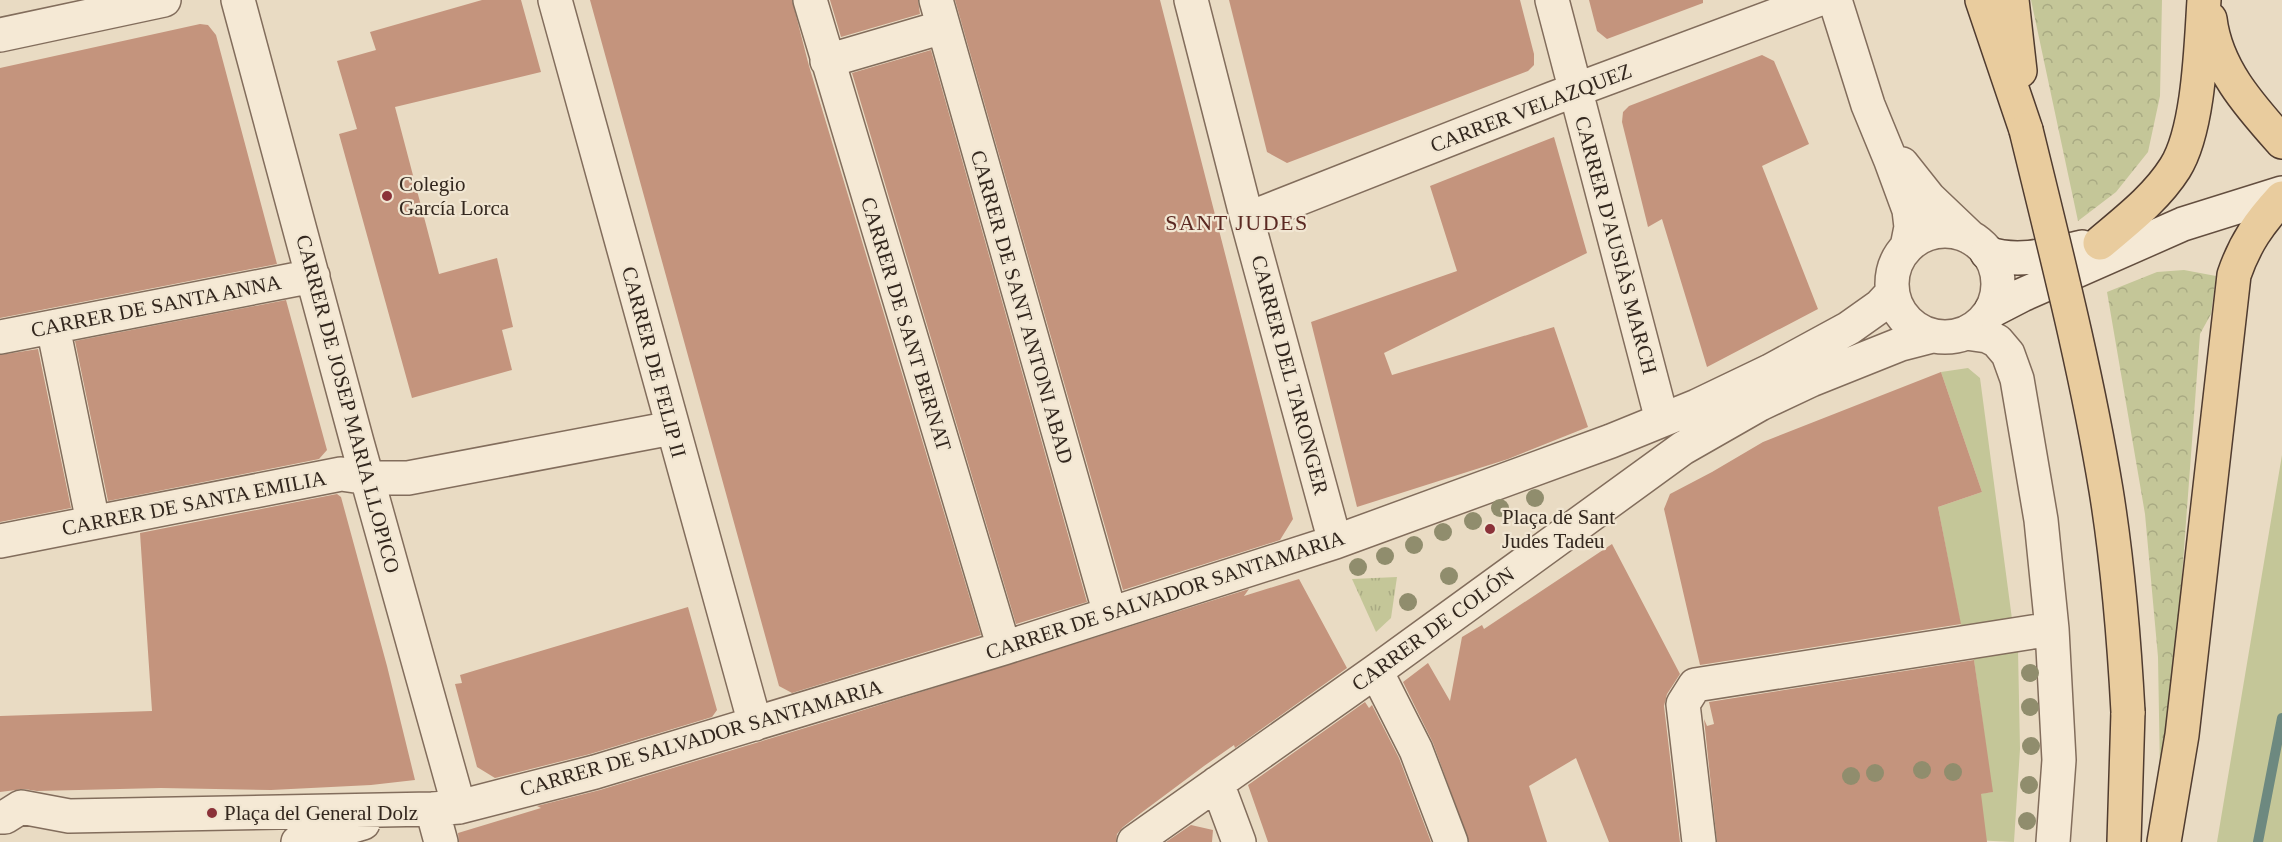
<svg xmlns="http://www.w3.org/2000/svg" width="2282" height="842" font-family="'Times New Roman',serif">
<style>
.green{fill:#c4c698}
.forest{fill:url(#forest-crowns)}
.park{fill:url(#park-tufts)}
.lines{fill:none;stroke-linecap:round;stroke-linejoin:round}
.stream{stroke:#6d8980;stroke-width:10}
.building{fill:#c4947d}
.street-casing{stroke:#826d5c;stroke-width:36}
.secondary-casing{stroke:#634e3f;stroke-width:36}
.primary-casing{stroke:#503c30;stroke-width:36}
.street{stroke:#f5e9d5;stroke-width:33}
.secondary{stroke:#f5e9d5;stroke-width:33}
.primary{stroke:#e9cc9e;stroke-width:33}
.primary-bridge-casing{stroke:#503c30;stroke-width:36;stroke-linecap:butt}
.primary-bridge{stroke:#e9cc9e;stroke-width:33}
.tree{fill:#908d6d}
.poi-dot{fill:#8b3239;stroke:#f1e6d2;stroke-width:2}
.labels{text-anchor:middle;stroke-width:4.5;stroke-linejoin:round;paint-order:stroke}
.street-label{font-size:21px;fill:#33271e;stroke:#f1e6d2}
.poi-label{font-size:21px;fill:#33271e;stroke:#f1e6d2;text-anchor:start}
.neighbourhood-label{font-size:22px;letter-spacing:1.5px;fill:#5b2922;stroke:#f1e6d2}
</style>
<defs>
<pattern id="forest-crowns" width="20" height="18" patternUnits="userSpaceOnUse" patternTransform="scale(1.5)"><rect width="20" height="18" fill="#c4c698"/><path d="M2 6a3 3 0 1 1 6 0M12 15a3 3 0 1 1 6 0" fill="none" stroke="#a9aa83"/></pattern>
<pattern id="park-tufts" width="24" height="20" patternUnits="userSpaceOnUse" patternTransform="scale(1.5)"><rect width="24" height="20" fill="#c4c698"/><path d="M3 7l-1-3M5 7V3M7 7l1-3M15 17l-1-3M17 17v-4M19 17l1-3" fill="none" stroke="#a9aa83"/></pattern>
</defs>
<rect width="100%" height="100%" fill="#e9dbc3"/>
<path class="green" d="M1968,368L1980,378L2012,619L1961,627L1938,507L1982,492L1941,372Z
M2282,455V842H2217Z
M2018,650L2020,749L2014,842L1750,829L1992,792L1973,653Z"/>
<path class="forest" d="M2031,0H2162L2160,96L2148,152L2116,192L2078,221Z
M2184,270L2216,276L2211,314L2200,334L2172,710L2160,773L2158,657L2145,514L2107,292L2157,272Z"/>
<path class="park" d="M1397,577L1391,618L1376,632L1352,579Z"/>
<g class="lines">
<path class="stream" d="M2258,842L2282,718"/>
</g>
<path class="building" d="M482,0H521L541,72L395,107L439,274L497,258L513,327L502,330L512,370L412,398L339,134L357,129L337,61L376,50L370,32Z
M590,0H792L809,66L981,635L792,693L779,686Z
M830,0H918L920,14L841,37Z
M955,0H1160L1293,519L1280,540L1123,590Z
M1229,0H1520L1534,54V65L1528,71L1287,163L1267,152Z
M1589,0H1703V3L1607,39L1597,31Z
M200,24L208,25L216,35L277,264L0,318V68Z
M931,50L1087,602L1016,624L852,73Z
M1762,55L1774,61L1809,144L1762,166L1818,309L1707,367L1662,219L1648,227L1622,122L1623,112L1629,106Z
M1554,137L1587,253L1384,353L1392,375L1554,327L1588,427L1508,459L1357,507L1311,322L1457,271L1430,186Z
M286,300L327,450L319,459L108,501L75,341Z
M38,349L71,508L0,522V355Z
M1941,372L1982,492L1938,507L1961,624L1700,665L1664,509L1670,494L1712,472L1763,442Z
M337,494L341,497L387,666L415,780L371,785L271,790L161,788L37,791L24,789L0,792V716L152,711L140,533Z
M1612,544L1680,674L1667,694L1664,706L1680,842H1609L1576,758L1529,786L1547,842H1469L1433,743L1403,682L1428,663L1450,701L1462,637L1482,625L1484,629Z
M1299,579L1347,668L1235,748L1234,745L1204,766L1141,813L1123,827L1117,834L1116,842H459L458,833L541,808L537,806L600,790L838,718L1249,589L1244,596Z
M688,607L717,710L712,717L590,754L495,778L477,767L455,684L462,683L460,675Z
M1974,660L1993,792L1981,794L1987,842H1717L1704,719L1707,726L1714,724L1709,702Z
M1365,702L1369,708L1372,705L1399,758L1431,842H1268L1248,785Z
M1191,825L1213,830L1212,842H1166Z"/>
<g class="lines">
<g class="street-casing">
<path id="street" d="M238,0L357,442L459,807
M555,0L755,724
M810,0L1004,648
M936,0L1110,614
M1191,0L1247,219L1335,542
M1552,0L1662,420
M1835,0L1868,105L1891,161L1909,210L1911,227L1907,247
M0,35L164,0
M827,61L943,27
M1902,164L1929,198L1971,238
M1247,219L1554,98L1817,0
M1892 284a53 53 0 1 1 106 0a53 53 0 1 1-106 0Z
M53,327L93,522
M1966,333L1987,336L1997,341L2008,354L2017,379L2041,520L2052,629L2059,760L2053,842
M0,337L313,276
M0,541L341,474L369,478H408L672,428
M1376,671L1416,750L1451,842
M1217,783L1239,842
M432,809L441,842
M0,817H5L21,807L69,816L432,809L459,807L595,772L1004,648L1335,542L1611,441L1697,406L1770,371L1849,328L1880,306L1892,293
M298,842L363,823
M1134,842L1376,671L1683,448L1760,404L1811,380L1901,344L1932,336
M1699,842L1683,704L1695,685L2052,629"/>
</g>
<g class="secondary-casing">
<path id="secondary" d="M1987,253C2018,264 2051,254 2082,247
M1991,311L2022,295L2183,224L2282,193"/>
</g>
<g class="primary-casing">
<path id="primary" d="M1982,0L2026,130
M2012,0L2020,71
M2210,19C2216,69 2250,106 2282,142
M2100,243C2127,220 2156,198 2175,168C2199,130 2201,46 2204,0
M2124,842L2128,712
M2164,842L2182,735L2234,275C2245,243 2259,223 2282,198"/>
</g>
<use href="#street" class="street"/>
<use href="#secondary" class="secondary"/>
<use href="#primary" class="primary"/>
<g class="primary-bridge-casing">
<path id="primary-bridge" d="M2026,130C2055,249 2086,369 2106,490C2118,564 2124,638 2128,712"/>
</g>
<use href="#primary-bridge" class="primary-bridge"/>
</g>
<g class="tree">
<circle cx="1535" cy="498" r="9"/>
<circle cx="1500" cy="508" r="9"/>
<circle cx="1473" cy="521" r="9"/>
<circle cx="1443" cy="532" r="9"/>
<circle cx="1414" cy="545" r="9"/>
<circle cx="1385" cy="556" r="9"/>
<circle cx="1358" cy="567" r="9"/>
<circle cx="1449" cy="576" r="9"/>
<circle cx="1408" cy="602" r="9"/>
<circle cx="2030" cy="673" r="9"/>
<circle cx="2030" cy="707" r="9"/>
<circle cx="2031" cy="746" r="9"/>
<circle cx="1922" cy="770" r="9"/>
<circle cx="1953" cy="772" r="9"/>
<circle cx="1875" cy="773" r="9"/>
<circle cx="1851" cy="776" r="9"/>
<circle cx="2029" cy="785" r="9"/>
<circle cx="2027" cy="821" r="9"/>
</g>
<g class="poi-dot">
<circle cx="387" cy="196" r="6"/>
<circle cx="1490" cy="529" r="6"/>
<circle cx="212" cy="813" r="6"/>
</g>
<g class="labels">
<g class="street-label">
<text transform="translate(1531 108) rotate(-21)" y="7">CARRER VELAZQUEZ</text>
<text transform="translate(1616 245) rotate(75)" y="7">CARRER D'AUSIÀS MARCH</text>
<text transform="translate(156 306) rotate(-11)" y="7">CARRER DE SANTA ANNA</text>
<text transform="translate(1022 307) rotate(74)" y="7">CARRER DE SANT ANTONI ABAD</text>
<text transform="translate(906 324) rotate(73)" y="7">CARRER DE SANT BERNAT</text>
<text transform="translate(654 362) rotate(75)" y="7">CARRER DE FELIP II</text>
<text transform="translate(1290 375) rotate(75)" y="7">CARRER DEL TARONGER</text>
<text transform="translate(348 404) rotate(75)" y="7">CARRER DE JOSEP MARIA LLOPICO</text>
<text transform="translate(194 503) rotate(-11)" y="7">CARRER DE SANTA EMILIA</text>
<text transform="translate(1165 595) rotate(-18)" y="7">CARRER DE SALVADOR SANTAMARIA</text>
<text transform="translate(1433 629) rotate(-36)" y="7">CARRER DE COLÓN</text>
<text transform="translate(701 738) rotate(-16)" y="7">CARRER DE SALVADOR SANTAMARIA</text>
</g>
<g class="poi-label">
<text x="399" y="191">Colegio<tspan x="399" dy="24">García Lorca</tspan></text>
<text x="1502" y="524">Plaça de Sant<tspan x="1502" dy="24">Judes Tadeu</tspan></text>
<text x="224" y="820">Plaça del General Dolz</text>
</g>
<g class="neighbourhood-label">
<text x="1237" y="230">SANT JUDES</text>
</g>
</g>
</svg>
